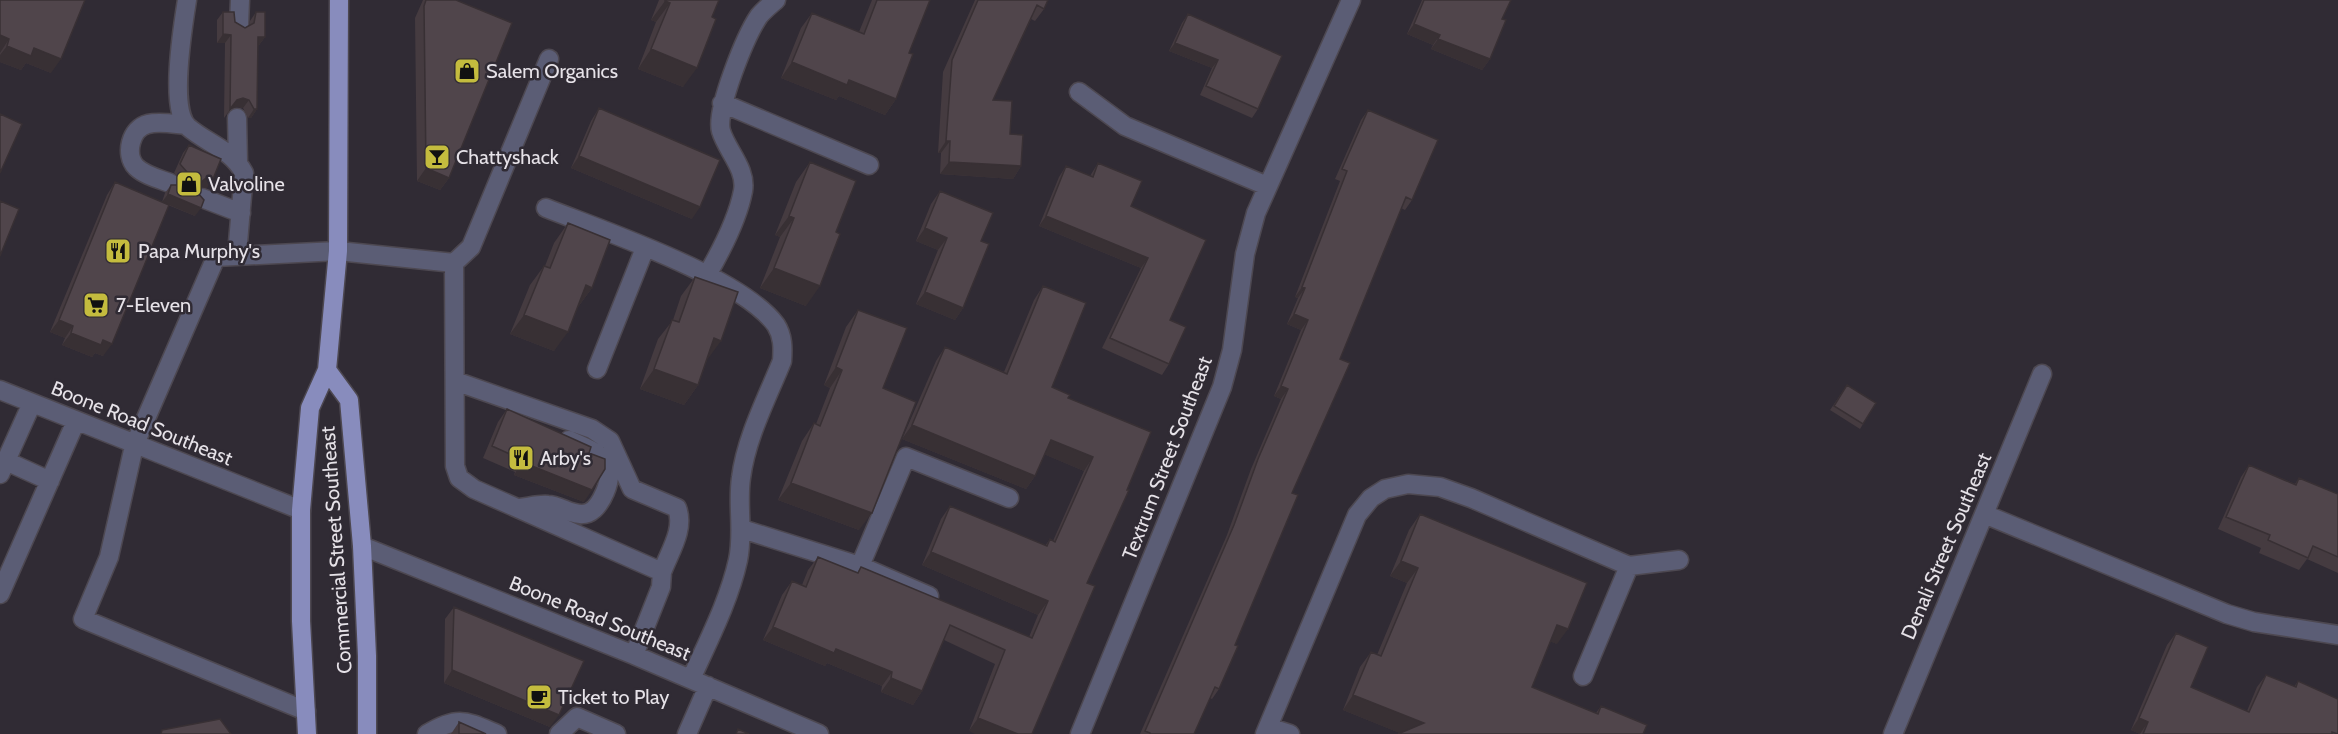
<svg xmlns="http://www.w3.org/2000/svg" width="2338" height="734" font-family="Cabin,sans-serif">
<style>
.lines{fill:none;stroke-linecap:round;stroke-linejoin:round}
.minor-casing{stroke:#4d4851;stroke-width:21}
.major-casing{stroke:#4d4851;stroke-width:21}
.minor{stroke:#5b5d75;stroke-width:18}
.major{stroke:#888cbd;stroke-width:18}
.wall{fill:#453b40}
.shaded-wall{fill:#383034}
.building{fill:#50454b;stroke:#383034;stroke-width:1.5}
.labels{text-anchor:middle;stroke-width:5;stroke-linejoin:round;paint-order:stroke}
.poi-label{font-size:20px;fill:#e6e2e8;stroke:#302b34;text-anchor:start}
.street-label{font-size:20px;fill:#e6e2e8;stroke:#302b34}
</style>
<rect width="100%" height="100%" fill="#302b34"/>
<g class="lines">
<g class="minor-casing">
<path id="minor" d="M187,0C183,25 169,110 188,127C208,144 231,149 244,173L237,254
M239,25L240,0
M1079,92L1125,126L1267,186
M722,103L869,165
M237,118L238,162
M170,183C159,179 144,175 136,167C124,154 131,128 148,124C159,121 174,124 186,125
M202,198L241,213
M546,208C604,231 741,277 776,325C783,336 783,348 782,361C767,398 746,438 741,478C737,505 744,532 738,560C729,601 708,641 691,679
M454,263L471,247L549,59
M707,275C721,251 738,217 743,191C747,169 727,151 721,131C715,110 746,35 759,16C764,10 770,5 776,0
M597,369L645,248
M455,381L592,429L610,441L632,489L677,508C685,529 670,551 662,572
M0,390L301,510
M6,461L50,481
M0,474L32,403
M520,508C529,507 539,504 548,505C561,505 574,518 588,513C596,510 602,499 605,492C619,459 594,451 569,440
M1984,514L2227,614L2254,622L2338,635
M742,529L860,566L929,596
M362,546L634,655L819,734
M860,566L906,457L1009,498
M0,594L76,421
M1583,676L1629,566
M306,711L83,619L109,557L134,446L216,257L338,251L454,263L455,466L459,478L474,489L662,572L661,587L634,655
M1268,727L1290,734
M427,734C458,715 466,721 497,734
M559,734L577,717L616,734
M687,734L708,686
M1080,734L1222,387L1232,350L1245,254L1256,213L1351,0
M1265,734L1357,515L1371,498L1385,489L1408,484L1440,487L1471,498L1629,566L1679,560
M1893,734L2042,374"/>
</g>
<g class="major-casing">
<path id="major" d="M327,370L349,400L362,546L367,656V734
M307,734L301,621V510L310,408L327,370L338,251L339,0"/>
</g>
<use href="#minor" class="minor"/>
<use href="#major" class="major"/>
</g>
<path class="wall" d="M0,0L51,73L26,63L21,70L0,62Z
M423,0H456L449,178L440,190L417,181L415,18Z
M659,0H719L683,87L638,69L656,22L651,20Z
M872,0H930L909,53L896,99L885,115L839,96L836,100L781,78L801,28L812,13L859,32Z
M975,0H1048L1044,9L1035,21L1031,19L993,100L1010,134L1021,166L1013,179L940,174L941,153H938L943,72Z
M1422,0H1511L1502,19L1490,59L1482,70L1431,49L1433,45L1407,34Z
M223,12L235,22L245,28L249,25L250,21L256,12L265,37L259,45H258L257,109L251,118H248L243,108L237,107L231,109L224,118L225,43H217V20Z
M1188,14L1258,109L1252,118L1200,95L1212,68L1169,51L1182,23Z
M599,108L692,219L571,168L591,121Z
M1368,110L1412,200L1405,210L1401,208L1340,359L1292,493L1219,689L1212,699L1210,698L1194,734H1140L1227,535L1251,469L1281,399L1274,396L1301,330L1287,324L1298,298L1295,297L1340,181L1335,179L1361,120Z
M189,145L207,188L200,187L197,189L195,216L168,205L103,356L95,353L92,357L62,345L65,338L50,332L107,195L115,182L162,202L165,193L171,185H179L181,184V180L174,173L183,153Z
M810,162L806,306L760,288L780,237L775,235L796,182Z
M1098,163L1131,206L1170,320L1169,364L1162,375L1102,348L1141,268L1039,226L1059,177L1066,166L1090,176Z
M940,191L981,241L963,308L955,320L916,304L938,250L916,241L931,204Z
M568,223L592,288L578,307H577L554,351L510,334L530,285L544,266H545L554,243Z
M695,277L707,360L698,385L684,405L640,389L658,339L673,320L681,296Z
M1043,286L1052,387L1068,398L1151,432L1087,583L969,731L995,664L944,640L922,691L913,705L881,692L882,686L827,663L825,666L763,640L782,595L792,581L802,585L808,570L818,557L857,573L861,567L1029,637L1038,615L922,565L941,519L950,506L1045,546L1050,539L1053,541L1084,471L1044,454L1035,476L1026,489L902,439L936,361L945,347L1004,372L1034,300Z
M858,310L883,388L859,530L778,500L802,441L814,423L816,424L830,388L824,385L846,327Z
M1847,385L1876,403L1860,429L1830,410Z
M507,409L589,453L584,502L514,475L515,472L483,458L498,422Z
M2249,465L2295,484L2299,478L2338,494V573L2307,559L2299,570L2259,553L2261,548L2218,529L2241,477Z
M1420,514L1557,644L1550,641L1532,687L1596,713L1601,706L1647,725L1400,733L1343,710L1360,667L1371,652L1377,655L1407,583L1390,576L1409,530Z
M454,607L550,727L444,683L445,619Z
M2176,633L2191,687L2247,711L2257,687L2266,675L2294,687L2298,681L2338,734H2140L2131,730L2167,645Z
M459,722L486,734H451Z"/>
<path class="shaded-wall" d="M665,1L670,3L656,22L651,20Z
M1414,24L1440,35L1433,45L1407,34Z
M223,34L231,35L225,43H217Z
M0,35L9,39L0,53Z
M258,37H265L259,45H252Z
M1438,39L1490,59L1482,70L1431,49Z
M1175,43L1218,60L1212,68L1169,51Z
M7,46L34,48L61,59L51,73L26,63L21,70L0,62V55Z
M651,49L697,68L683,87L638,69Z
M792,62L849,80L896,99L885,115L839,96L836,100L781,78Z
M243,98L249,100L243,108L237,107L231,109L224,118L237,100Z
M254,109H257L251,118H248Z
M946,141H950L941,153H938Z
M579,156L700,207L692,219L571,168Z
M949,162L1021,166L1013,179L940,174Z
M426,168L449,178L440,190L417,181Z
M206,178L213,179L207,188L200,187L192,193L198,185Z
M168,194L201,208L195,216L162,202Z
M789,216L794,218L780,237L775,235Z
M1046,216L1148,258L1141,268L1039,226Z
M925,228L947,238L938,250L916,241Z
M774,268L820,286L806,306L760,288Z
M586,285L592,288L578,307L572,305Z
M1302,287L1305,288L1298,298L1295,297Z
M925,292L963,308L955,320L916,304Z
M1294,314L1308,320L1301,330L1287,324Z
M524,315L568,332L554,351L510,334Z
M59,320L73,326L65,338L50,332Z
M71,333L103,340L112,344L103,356L95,353L92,357L62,345Z
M714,338L721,341L707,360Z
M836,367L842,370L830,388L824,385Z
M654,369L698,385L684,405L640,389Z
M1281,386L1288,389L1281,399L1274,396Z
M912,425L1035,476L1026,489L902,439Z
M1051,440L1093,457L1084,471L1041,453Z
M522,462L592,490L584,502L514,475Z
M791,483L872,513L859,530L778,500Z
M931,552L1048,601L1038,615L922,565Z
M1401,561L1418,568L1407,583L1390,576Z
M1557,625L1568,629L1557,644L1546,640Z
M773,627L836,649L892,672L882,686L827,663L825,666L763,640Z
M452,670L559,715L550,727L444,683Z
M891,678L922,691L913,705L881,692Z
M1353,695L1424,723L1402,734L1343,710Z
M978,718L1018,734H975L969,731Z
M2139,718L2148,722L2140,734L2131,730Z"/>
<path class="building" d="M0,0H85L61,59L34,48L31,56L7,46L9,39L0,35Z
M426,0H456L512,23L449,178L426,168L424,6Z
M665,0H719L712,17L716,19L697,68L651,49L670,3L665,1Z
M877,0H930L909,53L913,54L896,99L849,80L847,85L792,62L812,13L864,34Z
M978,0H1048L1044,9L1037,5L993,100L1012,101L1010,134L1023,135L1021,166L949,162L950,141H946L952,60Z
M1424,0H1511L1502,19L1506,20L1490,59L1438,39L1440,35L1414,24Z
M223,12H234L235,22L245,28L254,23L256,12H265V37H258L257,109H254L249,100L243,98L237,100L230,109L231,35L223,34Z
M1188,14L1282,56L1258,109L1206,86L1218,60L1175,43Z
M599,108L720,160L700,207L579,156Z
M1368,110L1438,140L1412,200L1406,197L1340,359L1350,363L1292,493L1298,495L1235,645L1238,646L1219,689L1215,687L1194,734H1150V733L1145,731L1234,525L1258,459L1288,389L1281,386L1308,320L1294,314L1305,288L1302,287L1347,171L1342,169Z
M0,114L22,124L0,173Z
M189,145L221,159L213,179L206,178L198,185L197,192L204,200L201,208L168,194L171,185H179L186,179L187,172L180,164Z
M810,162L856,181L836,232L840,234L820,286L774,268L794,218L789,216Z
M1098,163L1142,181L1131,206L1206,240L1170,320L1186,327L1169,364L1110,338L1148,258L1046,216L1066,166L1093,177Z
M115,182L169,205L112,344L103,340L101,345L71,333L73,326L59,320Z
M940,191L993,213L981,241L989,244L963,308L925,292L947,238L925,228Z
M0,201L19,209L0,256Z
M568,223L610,240L592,288L586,285L568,332L524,315L544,266L550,268Z
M695,277L738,292L721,341L714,338L698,385L654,369L672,320L679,322Z
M1043,286L1086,303L1052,387L1070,395L1068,398L1151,432L1127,490H1129L1087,583L1095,586L1032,734H1018L978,718L1005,650L950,625L922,691L891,678L892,672L836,649L834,653L773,627L792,581L806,587L818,557L858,573L861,567L1032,638L1048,601L931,552L950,506L1047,546L1050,539L1055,542L1093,457L1051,440L1035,476L912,425L945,347L1007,374Z
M858,310L907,328L883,388L916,402L872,513L791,483L814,423L820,426L842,370L836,367Z
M1847,385L1876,403L1863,424L1834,406Z
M507,409L591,447L589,453L605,459V469L592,490L522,462L523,460L492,446Z
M2249,465L2296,485L2299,478L2338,494V557L2313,546L2308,558L2268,540L2270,535L2226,517Z
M1420,514L1587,583L1568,629L1557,625L1532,687L1598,714L1601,706L1647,725L1643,734H1398L1424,723L1353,695L1371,652L1381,656L1418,568L1401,561Z
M454,607L584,661L559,715L452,670Z
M2176,633L2208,647L2191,687L2249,712L2266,675L2296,687L2298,681L2338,699V734L2332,732V734H2143L2148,722L2139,718Z
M220,719L231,734H161L162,730Z
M459,722L486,734H459Z
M738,729L749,734H736Z"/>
<defs>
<g id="shop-square" transform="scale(1.35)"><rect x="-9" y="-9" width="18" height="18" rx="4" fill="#c4bc3e" stroke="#302b34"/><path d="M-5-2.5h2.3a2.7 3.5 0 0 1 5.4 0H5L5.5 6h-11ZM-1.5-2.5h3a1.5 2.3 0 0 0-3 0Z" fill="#111"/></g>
<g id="bar-square" transform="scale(1.35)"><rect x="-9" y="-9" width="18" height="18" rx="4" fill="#c4bc3e" stroke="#302b34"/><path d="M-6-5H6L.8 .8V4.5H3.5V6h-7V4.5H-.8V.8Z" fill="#111"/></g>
<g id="restaurant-square" transform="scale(1.35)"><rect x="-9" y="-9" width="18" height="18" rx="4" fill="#c4bc3e" stroke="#302b34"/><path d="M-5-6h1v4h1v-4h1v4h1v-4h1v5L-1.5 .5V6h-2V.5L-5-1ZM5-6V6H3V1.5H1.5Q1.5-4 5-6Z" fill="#111"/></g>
<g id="supermarket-square" transform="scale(1.35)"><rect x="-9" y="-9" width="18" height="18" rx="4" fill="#c4bc3e" stroke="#302b34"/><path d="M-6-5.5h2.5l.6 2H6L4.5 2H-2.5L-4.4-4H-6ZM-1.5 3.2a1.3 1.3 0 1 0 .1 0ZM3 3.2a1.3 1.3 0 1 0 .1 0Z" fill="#111"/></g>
<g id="cafe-square" transform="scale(1.35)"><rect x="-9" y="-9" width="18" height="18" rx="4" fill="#c4bc3e" stroke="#302b34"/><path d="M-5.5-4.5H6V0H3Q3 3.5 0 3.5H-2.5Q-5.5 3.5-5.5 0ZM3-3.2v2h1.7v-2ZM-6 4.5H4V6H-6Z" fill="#111"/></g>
</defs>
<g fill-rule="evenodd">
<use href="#shop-square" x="467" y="71"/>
<use href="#bar-square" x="437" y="157"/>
<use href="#shop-square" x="189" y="184"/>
<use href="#restaurant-square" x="118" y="251"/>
<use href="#supermarket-square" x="96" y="305"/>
<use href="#restaurant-square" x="521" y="458"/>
<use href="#cafe-square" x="539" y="697"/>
</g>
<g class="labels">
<g class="poi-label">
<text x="486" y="78">Salem Organics</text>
<text x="456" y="164">Chattyshack</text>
<text x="208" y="191">Valvoline</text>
<text x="138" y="258">Papa Murphy's</text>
<text x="116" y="312">7-Eleven</text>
<text x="540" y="465">Arby's</text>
<text x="558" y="704">Ticket to Play</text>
</g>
<g class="street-label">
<text transform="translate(142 423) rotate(22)" y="7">Boone Road Southeast</text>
<text transform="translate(1167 458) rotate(-69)" y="7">Textrum Street Southeast</text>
<text transform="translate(1946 546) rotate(-67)" y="7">Denali Street Southeast</text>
<text transform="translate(336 550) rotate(-94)" y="7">Commercial Street Southeast</text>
<text transform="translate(600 618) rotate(22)" y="7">Boone Road Southeast</text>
</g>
</g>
</svg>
